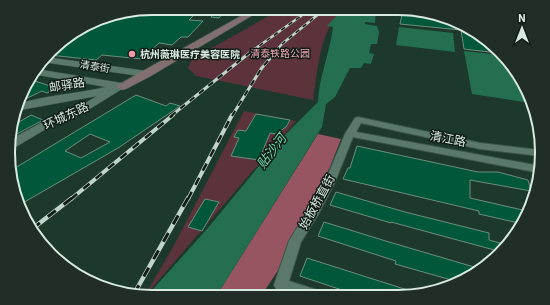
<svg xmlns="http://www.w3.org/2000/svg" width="550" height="305" font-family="Barlow,'Noto Sans SC',sans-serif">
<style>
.green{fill:#5c333b}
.forest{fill:#975562}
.water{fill:#246f50}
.building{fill:#00573a;stroke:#6e8e7d;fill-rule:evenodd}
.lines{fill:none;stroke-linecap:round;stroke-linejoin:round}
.primary-tunnel{stroke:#385447;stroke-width:10;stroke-dasharray:10 5;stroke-linecap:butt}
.minor-casing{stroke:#3b5549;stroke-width:2}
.tertiary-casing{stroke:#3b5549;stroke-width:1}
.secondary-casing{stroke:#3b5549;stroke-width:1}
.minor{fill:#5b796a;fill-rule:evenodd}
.tertiary{fill:#5b796a;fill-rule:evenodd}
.secondary{fill:#81706f;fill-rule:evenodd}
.rail-far3-casing{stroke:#c1d4ca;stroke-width:2.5}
.rail-far2-casing{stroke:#c1d4ca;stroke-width:3}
.rail-far1-casing{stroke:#c1d4ca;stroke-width:4}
.rail-casing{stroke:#c1d4ca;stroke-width:4.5}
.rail-far3{stroke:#111d17;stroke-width:1.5;stroke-dasharray:4.5;stroke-linecap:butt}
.rail-far2{stroke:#111d17;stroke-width:2;stroke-dasharray:6;stroke-linecap:butt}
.rail-far1{stroke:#111d17;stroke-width:2.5;stroke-dasharray:8;stroke-linecap:butt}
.rail{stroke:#111d17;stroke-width:3;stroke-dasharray:10;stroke-linecap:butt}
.poi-dot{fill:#f39aab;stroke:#111d17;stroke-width:1.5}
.labels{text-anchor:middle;stroke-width:3;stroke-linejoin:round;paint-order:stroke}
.far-park-label{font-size:10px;fill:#f7a8b6;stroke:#111d17}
.far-poi-label{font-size:10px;font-weight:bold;fill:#d9eae1;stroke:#111d17;text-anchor:start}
.far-street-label{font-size:10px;fill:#d9eae1;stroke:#111d17}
.street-label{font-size:12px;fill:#d9eae1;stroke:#111d17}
.water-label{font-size:13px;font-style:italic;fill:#74dbac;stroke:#111d17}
.rim{fill:none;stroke:#d9eae1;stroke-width:2}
</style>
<rect width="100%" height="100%" fill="#1c392c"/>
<path class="green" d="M283,8H343C319,33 318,68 313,100L196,76L188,68L192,59Z
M244,111L296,121L144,297L173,247Z"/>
<path class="forest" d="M318,134L341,139L330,167L298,228L283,263L261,296H214L222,287Z"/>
<path class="water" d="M344,8H376L375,23L365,22V24L377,26L379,32L377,44H371L369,53L374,54L371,64L364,63L361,68H350L335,97L326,104L322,127L222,287L214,296L146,297L207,229L283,137L318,102C319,76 330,53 333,27L327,26Z
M399,27L453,33L455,52L396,45Z
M464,51L501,55L512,65L531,103L472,94Z"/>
<path class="building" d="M185,8H201L189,20L203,21L188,37H181L172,45L159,43L141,59L102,55L96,60L49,55L65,38L106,16L148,9L181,11Z
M219,8H227L219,18L211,17Z
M402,15L445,20L470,27L498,53L464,49L461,30L400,24Z
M29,79L56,88L47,93L42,91L19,102Z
M136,95L166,106L170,103L180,106L118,148L21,204L17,200L10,171ZM90,134L110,142L81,158L65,151Z
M256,114L290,120L286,127L276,134L270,133L259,160L231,156L239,138L234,137L238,130L246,131Z
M31,115L43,120L11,137L12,126Z
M357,146L478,172H498L528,180L531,191L470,180V198L527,211L523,224L479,214V211L343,179L348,168H350Z
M336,192L405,212L489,233V240L504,244L498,251L391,222V223L330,205Z
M205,199L219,202L202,231L188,227Z
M324,222L389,242L481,269L478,273L455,281L395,264L396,261L318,236Z
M307,258L420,294L416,296H360L300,276Z"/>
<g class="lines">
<path class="primary-tunnel" d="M381,8L423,13"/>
<g class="minor-casing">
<path id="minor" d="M358,117L480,143L539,150L540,156L480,149L361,123L356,132L540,166V173L353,137L335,182L319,213L301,242L289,281L320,291L322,296H296L276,289L274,285L289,241L325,182L345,134L355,118Z"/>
</g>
<g class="tertiary-casing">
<path id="tertiary" d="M46,57L147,71L152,74L147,77L42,62Z
M36,69L122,83L127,86L75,118L56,123L14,148L10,149L11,139L48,119L67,114L97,96L15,111L18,104C46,95 77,94 106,87L32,74Z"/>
</g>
<g class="secondary-casing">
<path id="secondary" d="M255,8H265L151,76L126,89L122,90L116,86Z"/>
</g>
<use href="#minor" class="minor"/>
<use href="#tertiary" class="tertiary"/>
<use href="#secondary" class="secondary"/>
<g class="rail-far3-casing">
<path id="rail-far3" d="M252,51L312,8
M276,51L282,44L326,8"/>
</g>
<g class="rail-far2-casing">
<path id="rail-far2" d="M171,116L253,50
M232,116L261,69L277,50"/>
</g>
<g class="rail-far1-casing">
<path id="rail-far1" d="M71,199L173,115
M188,199L232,115"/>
</g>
<g class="rail-casing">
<path id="rail" d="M32,229L72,198
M134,294L188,198"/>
</g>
<use href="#rail-far3" class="rail-far3"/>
<use href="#rail-far2" class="rail-far2"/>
<use href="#rail-far1" class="rail-far1"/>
<use href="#rail" class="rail"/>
</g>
<circle class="poi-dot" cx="132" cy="54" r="4"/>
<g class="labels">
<g class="far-park-label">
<text x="280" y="57">清泰铁路公园</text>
</g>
<g class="far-poi-label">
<text x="140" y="58">杭州薇琳医疗美容医院</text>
</g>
<g class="far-street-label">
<text transform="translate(95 66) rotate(9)" y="4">清泰街</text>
</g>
<g class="street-label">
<text transform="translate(67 85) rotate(-9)" y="4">邮驿路</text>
<text transform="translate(66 116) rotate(-25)" y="4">环城东路</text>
<text transform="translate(448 139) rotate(11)" y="4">清江路</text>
<text transform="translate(317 202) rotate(-61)" y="4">始板桥直街</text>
</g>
<g class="water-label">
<text transform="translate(271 151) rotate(-53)" y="5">贴沙河</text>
</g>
</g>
<path d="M0 0H550V305H0ZM152 15H398A137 137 0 0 1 535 152V153A137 137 0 0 1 398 290H152A137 137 0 0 1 15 153V152A137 137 0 0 1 152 15Z" fill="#212d27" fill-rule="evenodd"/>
<path class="rim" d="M152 15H398A137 137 0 0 1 535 152V153A137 137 0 0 1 398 290H152A137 137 0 0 1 15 153V152A137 137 0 0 1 152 15Z"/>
<g transform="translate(522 28)" stroke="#111d17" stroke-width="3" paint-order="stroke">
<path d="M0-3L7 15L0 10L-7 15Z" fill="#d9eae1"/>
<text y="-6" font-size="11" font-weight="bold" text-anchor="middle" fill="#d9eae1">N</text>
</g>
</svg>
